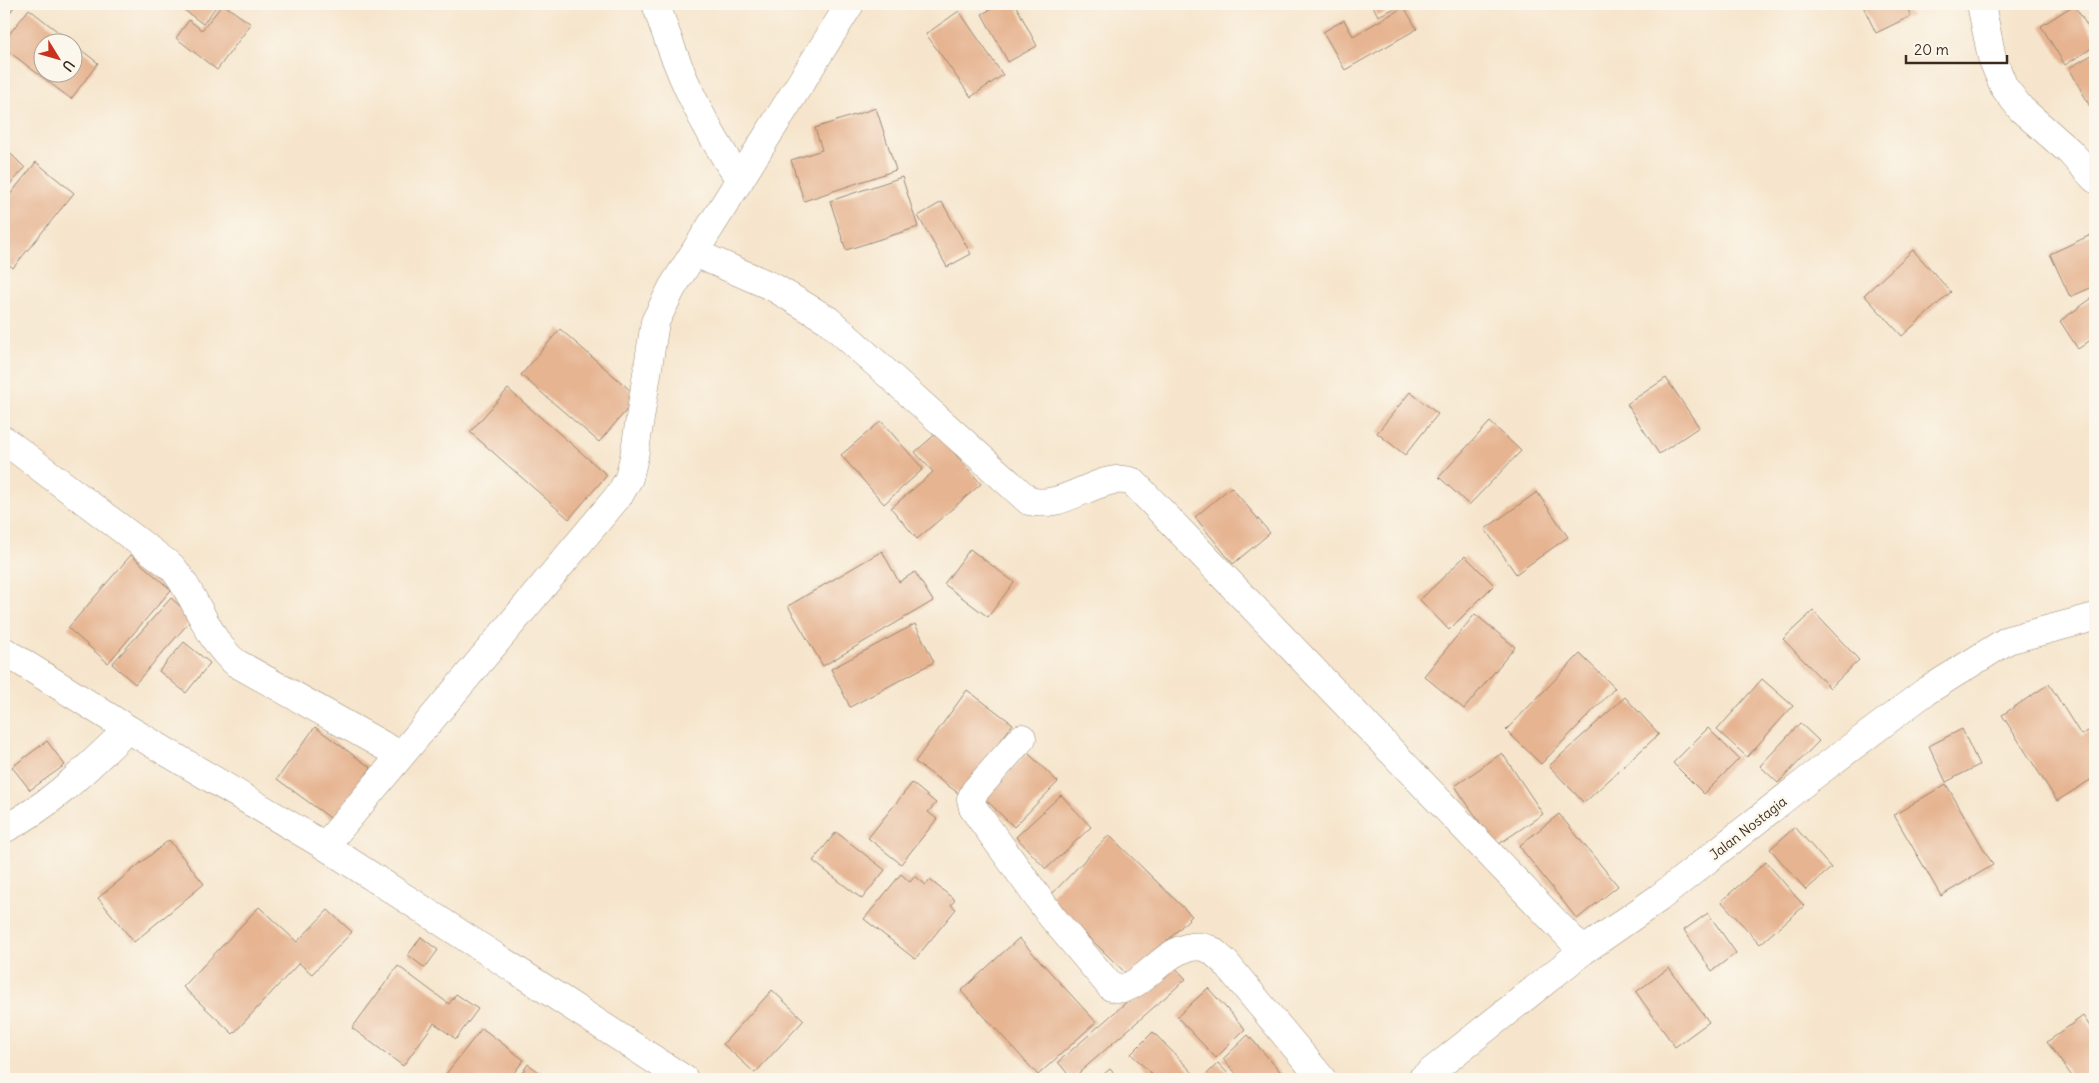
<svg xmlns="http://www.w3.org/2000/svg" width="2099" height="1083" font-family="Delius,sans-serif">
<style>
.building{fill:#e6b491}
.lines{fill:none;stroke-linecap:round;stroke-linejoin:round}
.street-casing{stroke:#988875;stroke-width:29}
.street{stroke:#fff;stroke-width:28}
.labels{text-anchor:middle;stroke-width:5;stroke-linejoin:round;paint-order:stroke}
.street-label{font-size:14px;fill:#3b2a1e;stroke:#fbf7ec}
</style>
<rect width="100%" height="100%" fill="#fbf7ec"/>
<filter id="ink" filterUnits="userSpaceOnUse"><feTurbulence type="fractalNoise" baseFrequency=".02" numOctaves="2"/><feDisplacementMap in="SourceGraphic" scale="10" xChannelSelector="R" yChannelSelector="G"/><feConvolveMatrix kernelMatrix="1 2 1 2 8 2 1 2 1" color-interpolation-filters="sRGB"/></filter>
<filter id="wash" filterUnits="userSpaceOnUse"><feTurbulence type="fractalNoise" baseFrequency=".0096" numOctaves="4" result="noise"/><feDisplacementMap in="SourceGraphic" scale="20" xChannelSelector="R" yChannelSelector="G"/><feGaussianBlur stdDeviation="1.12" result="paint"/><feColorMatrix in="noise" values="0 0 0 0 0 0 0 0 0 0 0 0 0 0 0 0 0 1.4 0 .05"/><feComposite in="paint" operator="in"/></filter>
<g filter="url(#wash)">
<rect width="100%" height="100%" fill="#f6e5cc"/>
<g id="blocks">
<path class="building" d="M4,4H16L4,21Z
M176,4H218L203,24Z
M223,4L251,24L217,70L176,38L189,20L202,30Z
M1001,4H1015L1037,46L1008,62L982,14Z
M1372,4H1404L1378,16Z
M1862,4H1905L1911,16L1876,33Z
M2074,5L2095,38V46L2065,65L2041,26Z
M1404,7L1417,29L1345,70L1323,32L1344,20L1353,36Z
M29,9L71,42H42V72H72V43L98,63L71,99L4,48V41Z
M959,11L1003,75L971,97L926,34Z
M2095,53V108L2092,110L2069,68Z
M876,108L896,170L804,201L791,160L822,150L815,128Z
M4,147L25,168L4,191Z
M36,162L74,193L13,268L4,260V202Z
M902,177L918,227L846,250L830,201Z
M942,202L971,254L947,267L918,216Z
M2095,233V286L2070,297L2050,254Z
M1913,250L1951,292L1902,336L1864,295Z
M2095,296V337L2078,349L2060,321Z
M560,329L638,397L599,442L521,375Z
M1666,378L1699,427L1659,454L1627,404Z
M508,389L607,475L569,519L470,432Z
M1410,392L1438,414L1405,455L1377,433Z
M881,421L923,469L884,504L841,455Z
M1490,422L1521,451L1469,505L1439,477Z
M937,433L981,484L917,539L891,508L933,472L915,452Z
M1231,487L1270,533L1233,564L1195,517Z
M1537,492L1568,537L1516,574L1485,529Z
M970,549L1014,582L988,617L944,584Z
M882,551L899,582L915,572L933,601L823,666L788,606Z
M131,555L171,590L108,663L68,628Z
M1465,556L1494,585L1449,630L1420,600Z
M171,598L193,618L135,684L112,664Z
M1813,611L1859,660L1830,688L1783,639Z
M1475,614L1515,647L1464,709L1424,676Z
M915,624L934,662L850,707L831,669Z
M184,642L210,663L186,693L159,671Z
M1580,654L1615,688L1541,764L1506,730Z
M1762,679L1793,706L1747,757L1717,730Z
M2049,684L2081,735L2090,730L2095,738V777L2057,801L2002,715Z
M967,690L1013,724L961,795L915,762Z
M1625,697L1659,734L1584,803L1549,766Z
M1800,723L1819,741L1778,783L1760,766Z
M315,727L371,768L333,820L277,779Z
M1708,728L1739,759L1704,794L1673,763Z
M1962,729L1979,765L1946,782L1929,746Z
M47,741L65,765L30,790L12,767Z
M1028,753L1058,782L1014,827L984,798Z
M1502,753L1543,814L1496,846L1455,786Z
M912,783L936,803L928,812L937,819L901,864L868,838Z
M1946,784L1993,865L1941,896L1894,815Z
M1061,795L1091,827L1046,869L1016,837Z
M1559,814L1618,886L1577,919L1519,846Z
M1795,827L1831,868L1806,890L1770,849Z
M836,832L885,870L862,899L813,861Z
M1109,835L1192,916L1131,978L1048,898Z
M169,840L204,884L134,942L98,898Z
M1766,862L1804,906L1760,944L1721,901Z
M901,874L910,882L915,876L926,885L930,880L955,900L951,905L956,909L915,959L864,919Z
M259,907L297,942L328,910L352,932L312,974L299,963L233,1034L183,987Z
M1708,913L1736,953L1712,971L1684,930Z
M421,937L438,950L425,968L408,955Z
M1019,938L1096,1022L1038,1075L961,991Z
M1171,963L1186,979L1072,1079L1058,1062Z
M398,966L449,1004L456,994L478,1009L456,1039L434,1023L403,1066L352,1028Z
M1669,968L1709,1022L1675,1047L1636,992Z
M1208,988L1245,1029L1216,1058L1177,1017Z
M772,990L804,1020L755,1073L723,1044Z
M2083,1016L2095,1034V1071L2084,1079H2074L2047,1042Z
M482,1028L524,1060L509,1079H442Z
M1153,1032L1196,1076L1193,1079H1157L1131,1054Z
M1248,1035L1286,1078L1284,1079H1241L1223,1059Z
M1218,1063L1233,1079H1202Z
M528,1064L549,1079H518Z
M1110,1069L1119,1079H1098Z"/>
</g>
</g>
<g filter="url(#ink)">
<use href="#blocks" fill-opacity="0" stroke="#988875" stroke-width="1"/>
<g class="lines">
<g class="street-casing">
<path id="street" d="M656,4C678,72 700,121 740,180
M1981,4L1992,58L2004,87L2021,109L2069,151L2095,179
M695,253L773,287L828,320L1029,501C1066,511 1100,470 1133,482L1583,951
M4,440L172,567C197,596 206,639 236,663L400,755
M4,651L128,729L325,846L684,1079
M1022,738L975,791L971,799L973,808L1052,917L1111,987C1142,999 1168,933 1209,949C1214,951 1219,958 1224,961L1322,1079
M4,829C52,805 89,766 128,729
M325,846L620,494L629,478L634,457L655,322L672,288L850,4
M1422,1079L1583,951L1659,898L1809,779L1925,692L2008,640L2095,617"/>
</g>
<use href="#street" class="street"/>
</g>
</g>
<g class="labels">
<g class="street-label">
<text transform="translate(1748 828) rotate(-38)" y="5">Jalan Nostagia</text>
</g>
</g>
<rect width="2099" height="1083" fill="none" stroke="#fbf7ec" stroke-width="20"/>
<g transform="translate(58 58) rotate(127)"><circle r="24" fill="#fbf7ec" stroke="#aea59a"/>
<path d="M0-4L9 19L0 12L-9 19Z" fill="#c8321e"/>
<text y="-8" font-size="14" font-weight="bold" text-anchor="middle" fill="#3b2a1e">U</text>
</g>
<path d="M1906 55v8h101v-8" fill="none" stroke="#3b2a1e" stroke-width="2.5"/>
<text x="1914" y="55" font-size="15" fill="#3b2a1e" stroke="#fbf7ec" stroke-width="4" paint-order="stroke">20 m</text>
</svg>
